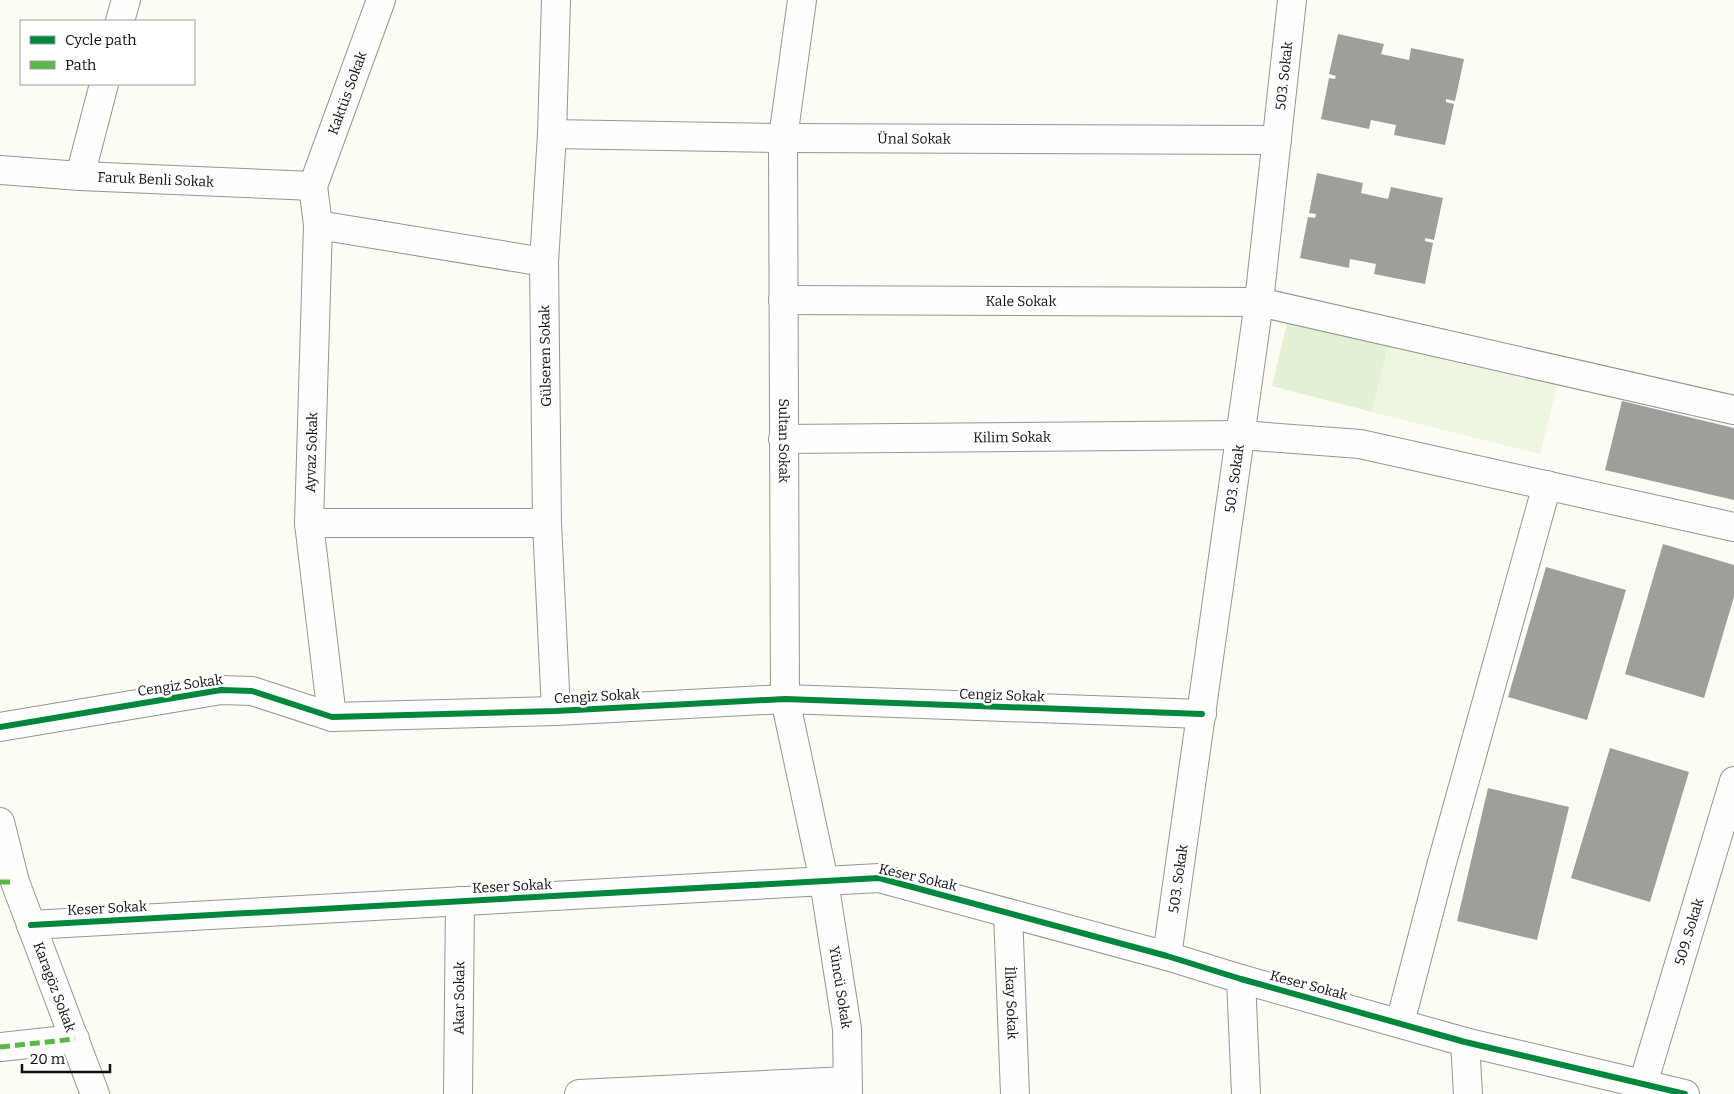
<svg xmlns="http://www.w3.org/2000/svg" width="1734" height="1094" font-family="Bitter,serif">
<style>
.green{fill:#e2f1d4}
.pitch{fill:#edf6de}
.building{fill:#a09e99}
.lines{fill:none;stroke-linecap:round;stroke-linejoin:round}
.minor-casing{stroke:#969592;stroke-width:30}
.minor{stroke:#fffefd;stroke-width:28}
.quiet{stroke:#58b947;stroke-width:5;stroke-dasharray:10 5;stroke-linecap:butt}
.cycleway-casing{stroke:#fff;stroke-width:9}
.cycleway{stroke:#00873e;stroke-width:6}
.labels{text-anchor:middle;stroke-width:5;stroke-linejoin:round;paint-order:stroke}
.street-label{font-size:14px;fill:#0f0f0f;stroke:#fff}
</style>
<rect width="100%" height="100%" fill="#fcfbf4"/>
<path class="green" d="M1289,315L1389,344L1372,412L1272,386Z"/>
<path class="pitch" d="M1389,344L1557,386L1540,454L1372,412Z"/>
<path class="building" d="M1338,34L1384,44L1381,54L1409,60L1411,48L1464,59L1455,101L1446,99V102L1454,104L1445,145L1394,135L1396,125L1371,120L1369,129L1321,119L1329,78L1335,79L1336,76L1329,74Z
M1317,173L1363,183L1361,193L1388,199L1391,187L1443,198L1434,240L1425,238V241L1433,243L1425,284L1374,274L1376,264L1350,259L1349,268L1300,258L1308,217L1315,218L1316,214L1309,213Z
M1622,401L1734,428V500L1605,470Z
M1663,544L1734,565V597L1704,698L1625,674Z
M1546,567L1626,590L1587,720L1508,697Z
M1610,748L1689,772L1650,902L1571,878Z
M1488,788L1569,807L1537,940L1457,921Z"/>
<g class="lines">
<g class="minor-casing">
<g id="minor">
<path id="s1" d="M802,0L783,138L785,699L824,881L847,1029L848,1094"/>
<path d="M120,21L126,0"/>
<path id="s2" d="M552,134L783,138L1277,140"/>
<path id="s3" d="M0,170L80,176L313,186"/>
<path d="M80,176L104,84"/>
<path d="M318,225L544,262"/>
<path id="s4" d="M783,300L1259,302L1734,410"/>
<path id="s5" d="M783,439L1241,435L1360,444L1734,527"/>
<path d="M309,523H547"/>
<path d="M556,711L547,523L544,262L552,134L556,0"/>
<path id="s6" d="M332,717L309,523L318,225L313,186L381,0"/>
<path d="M0,727L221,690L252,691L332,717L556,711L785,699L1202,714"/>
<path id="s7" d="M0,822L15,882L95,1094"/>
<path id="s8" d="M1008,913L1015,1094"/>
<path d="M31,925L879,878L1167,956L1241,979L1465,1042L1685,1094"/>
<path id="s9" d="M1167,956L1259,302L1292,0"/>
<path d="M1241,979L1246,1094"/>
<path d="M1400,1023L1441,866L1547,485"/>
<path d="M1465,1042L1468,1094"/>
<path d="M0,1047L75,1039"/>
<path id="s10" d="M1643,1084L1734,781"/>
<path id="s11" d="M458,1094L460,901"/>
<path d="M579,1094L847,1081"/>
</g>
</g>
<use href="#minor" class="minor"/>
<path class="quiet" d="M0,882H15
M0,1047L75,1039"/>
<g class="cycleway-casing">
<path id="cycleway" d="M0,727L221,690L252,691L332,717L556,711L785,699L1202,714
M31,925L879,878L1167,956L1241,979L1465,1042L1685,1094"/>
</g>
<use href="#cycleway" class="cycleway"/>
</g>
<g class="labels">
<g class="street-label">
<text dy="5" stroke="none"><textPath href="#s9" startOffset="888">503. Sokak</textPath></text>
<text dy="5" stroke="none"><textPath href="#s6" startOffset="632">Kaktüs Sokak</textPath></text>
<text dy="5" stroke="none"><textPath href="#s2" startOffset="362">Ünal Sokak</textPath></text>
<text dy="5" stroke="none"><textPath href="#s3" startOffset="156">Faruk Benli Sokak</textPath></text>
<text dy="5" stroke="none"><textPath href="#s4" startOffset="238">Kale Sokak</textPath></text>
<text transform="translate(545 356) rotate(-91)" y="5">Gülseren Sokak</text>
<text dy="5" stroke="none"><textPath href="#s5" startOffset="229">Kilim Sokak</textPath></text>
<text dy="5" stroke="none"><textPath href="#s1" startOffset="442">Sultan Sokak</textPath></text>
<text dy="5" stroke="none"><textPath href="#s6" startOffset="266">Ayvaz Sokak</textPath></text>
<text dy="5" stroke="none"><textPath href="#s9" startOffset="482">503. Sokak</textPath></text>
<text transform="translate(180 685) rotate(-8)" y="5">Cengiz Sokak</text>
<text transform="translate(1002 695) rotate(2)" y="5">Cengiz Sokak</text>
<text transform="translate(597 696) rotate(-3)" y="5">Cengiz Sokak</text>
<text transform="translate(918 877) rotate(13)" y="5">Keser Sokak</text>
<text dy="5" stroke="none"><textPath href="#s9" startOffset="78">503. Sokak</textPath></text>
<text transform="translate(512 886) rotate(-3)" y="5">Keser Sokak</text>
<text transform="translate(107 908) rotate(-3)" y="5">Keser Sokak</text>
<text dy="5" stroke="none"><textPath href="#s10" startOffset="159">509. Sokak</textPath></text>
<text transform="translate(1309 985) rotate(15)" y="5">Keser Sokak</text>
<text dy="5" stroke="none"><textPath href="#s7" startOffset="174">Karagöz Sokak</textPath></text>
<text dy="5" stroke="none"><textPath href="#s1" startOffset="994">Yüncü Sokak</textPath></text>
<text dy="5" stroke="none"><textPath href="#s11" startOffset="96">Akar Sokak</textPath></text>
<text dy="5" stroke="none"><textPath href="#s8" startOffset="90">İlkay Sokak</textPath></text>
</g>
</g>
<rect x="20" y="20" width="175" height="65" fill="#ffffff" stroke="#9f9f9f"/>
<rect x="30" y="36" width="25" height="8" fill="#00873e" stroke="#9f9f9f"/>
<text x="65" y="45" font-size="15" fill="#0f0f0f">Cycle path</text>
<rect x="30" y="61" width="25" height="8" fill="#58b947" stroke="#9f9f9f"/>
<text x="65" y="70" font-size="15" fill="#0f0f0f">Path</text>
<path d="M22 1064v8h88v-8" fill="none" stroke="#0f0f0f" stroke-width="2.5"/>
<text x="30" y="1064" font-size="15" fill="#0f0f0f" stroke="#ffffff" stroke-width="4" paint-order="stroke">20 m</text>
</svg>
